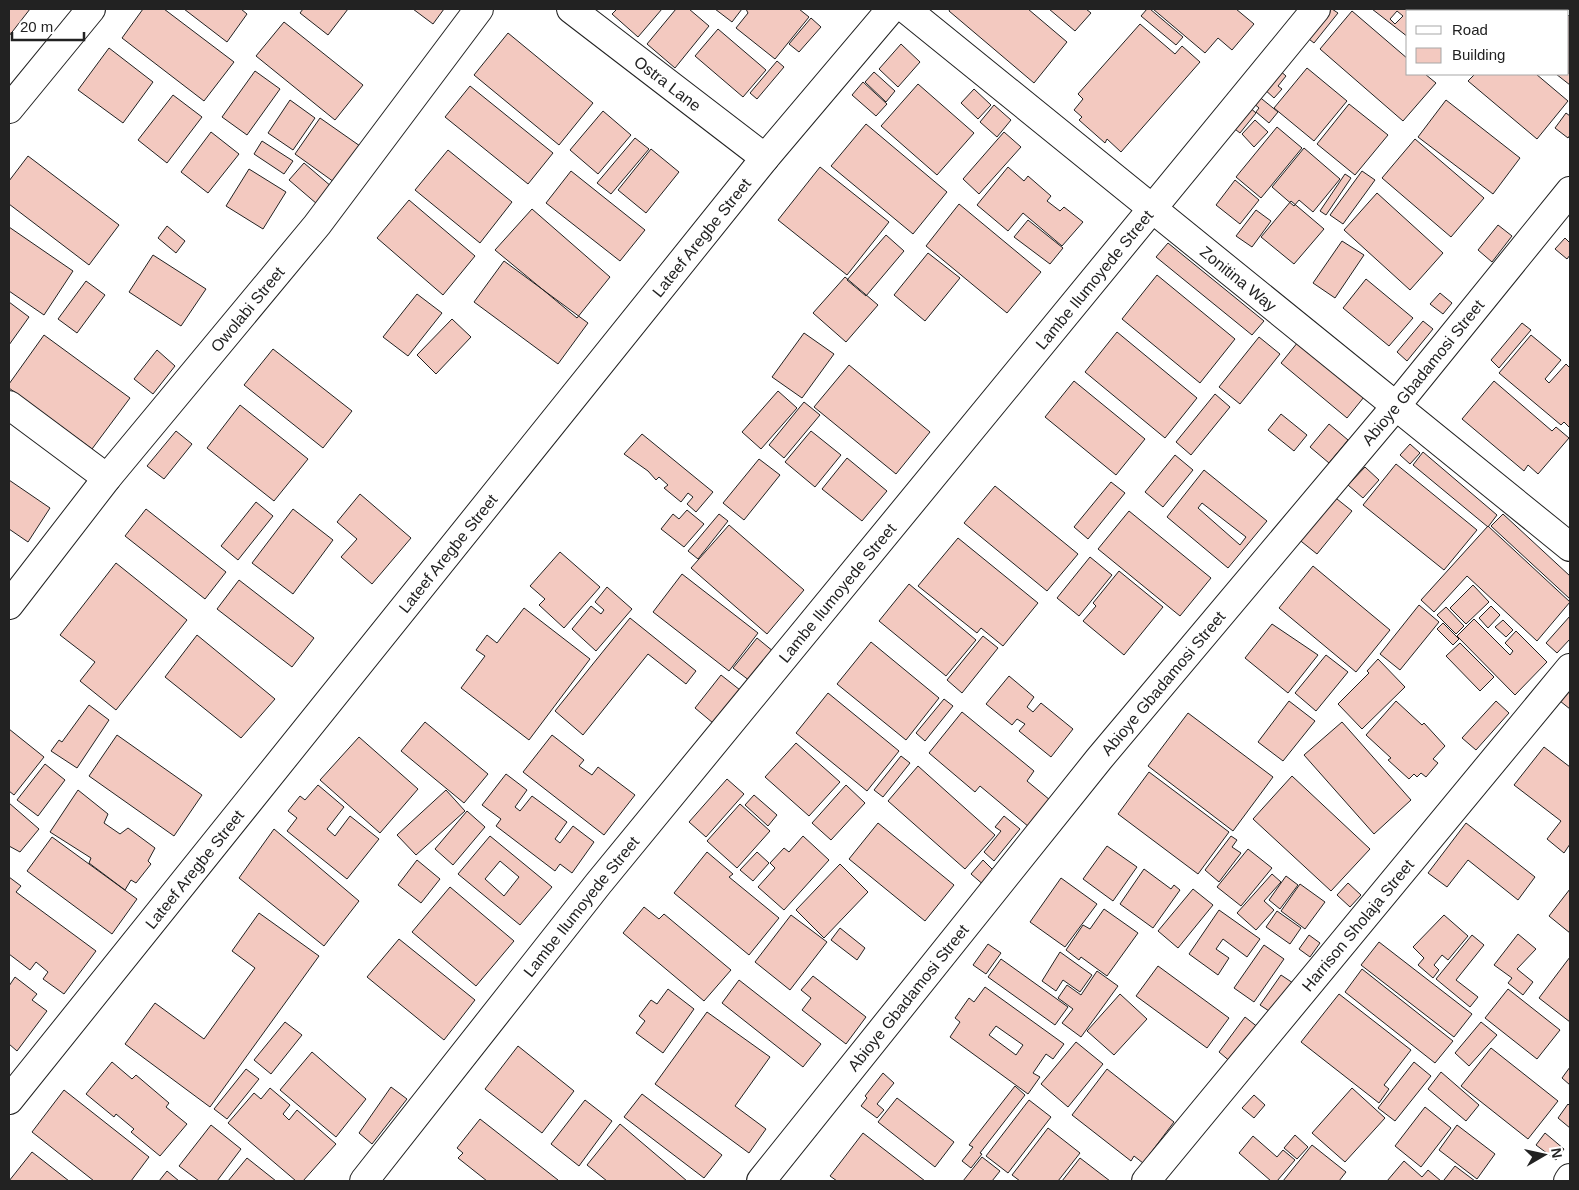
<svg xmlns="http://www.w3.org/2000/svg" width="1579" height="1190" font-family="Helvetica,sans-serif">
<style>
.building{fill:#f3c9c0;stroke:#222;fill-rule:evenodd}
.lines{fill:none;stroke-linecap:round;stroke-linejoin:round}
.minor-casing{stroke:#222;stroke-width:30}
.minor{stroke:#fff;stroke-width:28}
.labels{text-anchor:middle;stroke-width:4;stroke-linejoin:round;paint-order:stroke}
.street-label{font-size:16px;fill:#222;stroke:#fff}
</style>
<rect width="100%" height="100%" fill="#fff"/>
<path class="building" d="M9,9H30L9,36Z
M143,9H164L234,62L204,101L122,38Z
M184,9H241L247,14L227,42Z
M303,9H348L328,35L300,13Z
M413,9H444L433,24Z
M617,9H662L638,37L612,14Z
M676,9H689L709,26L675,68L647,44Z
M715,9H742L732,22Z
M746,9H799L809,17L775,59L736,28L748,13Z
M950,9H1028L1067,42L1034,83L949,11Z
M1049,9H1086L1091,13L1075,31Z
M1147,9H1150L1183,37L1176,45L1141,16Z
M1153,9H1236L1254,24L1232,50L1218,38L1205,53Z
M1328,9H1332L1338,13L1314,43L1305,36Z
M1372,9H1443L1441,11H1408V37ZM1397,11L1403,16L1395,24L1390,19Z
M1516,9H1559L1563,11H1514Z
M1352,11L1408,59V74H1425L1436,83L1403,121L1320,49Z
M1568,15L1570,17V85L1556,74H1568Z
M811,18L821,27L799,52L789,44Z
M284,22L363,85L335,120L256,56Z
M1140,24L1175,54L1182,46L1200,62L1121,152L1107,139L1105,143L1079,120L1082,117L1074,110L1083,99L1078,94Z
M718,29L766,70L743,97L695,56Z
M508,33L593,103L559,145L474,75Z
M901,44L920,62L898,87L879,69Z
M109,48L153,82L123,123L78,90Z
M777,61L784,67L757,99L750,93Z
M1307,68L1347,101L1314,141L1274,108Z
M1278,69L1286,76L1278,86L1282,89L1274,98L1263,88Z
M255,71L280,89L247,135L222,117Z
M874,72L895,91L886,102L865,82Z
M1475,74H1536L1568,101L1537,139L1468,81Z
M863,82L887,104L876,116L852,95Z
M918,84L974,133L937,175L881,126Z
M470,86L553,153L528,184L445,117Z
M974,89L991,105L978,119L961,103Z
M173,95L202,117L167,163L138,140Z
M1257,95L1278,112L1269,123L1256,112L1259,108L1252,102Z
M290,100L315,118L293,150L268,133Z
M1446,100L1520,158L1493,194L1418,137Z
M1349,104L1388,135L1355,175L1317,144Z
M994,105L1011,120L997,137L980,122Z
M1248,106L1256,113L1240,133L1231,126Z
M603,111L631,135L598,174L570,150Z
M1566,113L1570,116V135L1568,138L1555,128Z
M320,118L360,146L334,182L295,154Z
M1255,120L1268,132L1254,147L1242,134Z
M866,124L947,192L913,234L831,166Z
M1277,127L1302,148L1261,198L1236,177Z
M211,132L239,154L208,193L181,172Z
M1004,132L1021,147L979,194L963,179Z
M635,138L649,149L611,194L597,183Z
M1415,139L1484,198L1451,237L1382,178Z
M262,141L293,161L284,174L254,154Z
M1304,148L1340,179L1313,212L1299,200L1294,206L1272,187Z
M651,149L679,172L646,213L618,190Z
M448,150L512,202L480,243L415,190Z
M28,156L119,225L89,265L9,204V181Z
M304,163L332,187L317,204L289,180Z
M820,167L889,222L847,275L778,220Z
M1008,167L1024,181L1028,176L1051,196L1047,201L1060,211L1064,207L1083,222L1062,246L1023,213L1008,231L977,205Z
M249,169L286,192L263,229L226,206Z
M571,171L645,230L620,261L546,203Z
M1362,171L1375,180L1343,224L1330,215Z
M1345,174L1351,178L1326,215L1320,211Z
M1235,180L1259,200L1240,224L1216,205Z
M1377,193L1443,253L1410,290L1344,230Z
M409,200L475,256L443,295L377,238Z
M1291,201L1324,229L1294,264L1261,237Z
M959,204L1041,272L1007,313L926,246Z
M532,209L610,277L577,318L495,250Z
M1256,210L1271,221L1252,247L1236,236Z
M1028,220L1063,248L1050,264L1014,237Z
M1498,225L1512,236L1492,262L1478,250Z
M167,226L185,241L176,253L158,238Z
M9,227L73,271L44,315L9,291Z
M886,235L904,251L866,296L847,280Z
M1565,238L1570,243V255L1567,259L1555,249Z
M1342,241L1364,255L1335,298L1313,283Z
M1168,243L1264,321L1252,335L1156,257Z
M928,253L960,278L925,321L894,295Z
M153,255L206,289L181,326L129,292Z
M504,261L588,323L558,364L474,302Z
M1157,275L1235,339L1200,383L1122,319Z
M845,277L878,305L846,342L813,313Z
M1366,279L1413,318L1389,346L1343,308Z
M86,281L105,295L77,333L58,319Z
M1440,293L1452,303L1443,314L1430,304Z
M417,294L442,313L408,356L383,337Z
M9,302L29,317L9,345Z
M452,319L471,337L436,374L417,355Z
M1423,321L1433,329L1407,361L1397,352Z
M1522,323L1531,330L1499,368L1491,360Z
M1117,332L1197,398L1165,438L1085,372Z
M804,333L834,354L802,398L772,377Z
M44,335L130,398L92,449L9,388V384Z
M1531,335L1561,360L1545,379L1549,383L1566,364L1570,368V428L1564,422L1561,425L1499,373Z
M1259,337L1280,354L1240,404L1219,387Z
M1298,342L1364,397L1347,418L1281,363Z
M273,349L352,411L323,448L244,385Z
M157,350L175,366L153,394L134,379Z
M849,365L930,432L896,474L814,407Z
M1074,381L1145,439L1116,475L1045,417Z
M1494,381L1552,431L1556,427L1569,438L1538,474L1528,465L1524,471L1462,419Z
M778,391L797,408L761,449L742,432Z
M1215,394L1230,407L1191,455L1176,442Z
M804,402L820,415L784,458L769,445Z
M240,405L308,459L274,501L207,448Z
M1281,414L1307,435L1294,451L1268,430Z
M1329,424L1348,440L1329,463L1310,447Z
M176,431L192,444L164,479L147,466Z
M811,431L841,455L815,487L785,462Z
M642,434L713,492L696,512L687,504L693,497L688,493L681,502L664,488L668,485L659,477L656,480L648,471L624,454Z
M1410,444L1420,453L1410,464L1400,455Z
M1423,452L1497,515L1488,527L1413,465Z
M1175,455L1193,470L1163,507L1145,492Z
M847,458L887,491L862,521L822,489Z
M759,459L780,475L744,520L723,503Z
M1396,464L1477,530L1444,570L1363,505Z
M1365,467L1379,480L1363,498L1348,485Z
M1204,470L1267,521L1228,568L1167,517ZM1202,503L1246,537L1240,545L1198,508Z
M9,480L50,508L28,542L9,529Z
M1111,482L1125,493L1088,539L1074,527Z
M995,486L1078,554L1047,591L964,523Z
M360,494L411,538L372,584L341,557L357,539L337,522Z
M1332,495L1352,511L1317,554L1297,538Z
M256,502L273,516L238,560L221,546Z
M146,509L226,572L205,599L125,536Z
M293,509L333,540L293,594L252,563Z
M687,510L704,524L684,547L661,529L673,514L679,519Z
M1129,511L1211,578L1180,616L1098,549Z
M719,514L728,521L698,559L688,551Z
M1503,514L1570,576V599L1491,526Z
M729,525L804,590L767,634L691,568Z
M1488,526L1570,602L1537,641L1467,576L1434,612L1421,600Z
M958,538L1038,603L1003,646L981,628L977,633L918,586Z
M560,552L600,587L564,628L539,605L545,599L530,586Z
M1090,557L1112,575L1079,616L1057,598Z
M116,563L187,620L116,710L80,681L95,662L60,635Z
M1313,566L1390,630L1356,672L1279,608Z
M1119,571L1163,607L1124,655L1083,621L1096,606L1093,603Z
M682,574L758,633L729,671L653,612Z
M239,580L314,638L292,667L217,609Z
M909,584L976,640L946,676L879,621Z
M1473,585L1489,602L1466,624L1450,608Z
M607,587L632,609L596,651L572,629L591,606L601,614L604,610L595,602Z
M1419,605L1439,622L1400,670L1380,654Z
M1491,606L1500,615L1488,628L1479,618Z
M1446,607L1464,626L1456,634L1437,615Z
M524,608L590,659L529,740L461,688L485,656L476,650L487,635L497,643Z
M1570,616V639L1557,653L1546,643Z
M630,618L696,671L686,684L648,654L583,735L555,711Z
M1474,619L1510,655L1513,651L1505,643L1516,631L1547,662L1515,695L1457,636Z
M1503,620L1513,630L1506,637L1495,627Z
M1443,623L1459,639L1453,645L1437,629Z
M1272,624L1318,655L1288,693L1245,658Z
M197,635L275,699L241,738L165,677Z
M983,636L998,648L962,693L947,680Z
M757,638L774,652L750,681L733,668Z
M871,642L939,698L906,740L837,684Z
M1460,643L1494,677L1480,691L1446,656Z
M1326,655L1348,672L1316,711L1295,693Z
M1378,659L1405,687L1362,729L1338,704L1369,673L1367,671Z
M721,675L740,690L713,723L695,708Z
M1009,676L1034,697L1027,707L1033,712L1041,703L1073,729L1051,757L1019,731L1025,724L1017,719L1012,725L986,704Z
M1570,689V709L1560,701Z
M828,693L899,751L867,791L796,733Z
M944,699L953,706L925,741L916,733Z
M1289,701L1315,721L1283,761L1258,742Z
M1396,701L1422,725L1424,723L1445,746L1433,759L1438,763L1426,777L1421,773L1417,777L1414,774L1409,779L1388,760L1391,758L1366,735Z
M1496,701L1509,713L1476,750L1462,738Z
M89,705L109,720L77,768L51,751L59,740L62,742Z
M962,712L1034,771L1027,781L1050,800L1029,827L980,786L975,792L929,753Z
M1188,713L1273,777L1233,831L1148,766Z
M425,722L488,774L464,803L401,751Z
M1342,722L1411,800L1374,834L1304,755Z
M9,729L44,757L14,795L9,791Z
M117,735L202,795L174,836L89,776Z
M552,735L584,760L579,766L592,775L598,767L635,795L604,835L523,772Z
M359,737L418,789L380,833L320,780Z
M796,743L840,782L809,816L765,777Z
M1544,747L1570,767V844L1564,853L1547,839L1561,821L1514,785Z
M901,756L910,763L883,797L874,790Z
M45,764L65,780L38,816L17,800Z
M918,766L995,835L965,869L888,801Z
M1149,772L1229,832L1198,874L1118,814Z
M506,774L527,790L515,807L520,811L532,796L567,822L555,839L560,843L573,826L594,842L572,873L560,864L555,871L496,826L501,819L482,805Z
M1292,776L1370,849L1331,891L1253,819Z
M727,779L744,794L706,837L689,822Z
M318,785L344,807L327,829L335,836L350,816L379,839L347,879L287,831L297,818L288,811L300,796L305,800Z
M846,785L865,803L831,840L812,823Z
M78,790L108,814L104,823L120,834L128,828L155,848L148,861L151,864L136,883L131,880L125,890L89,863L91,858L50,832Z
M446,790L465,811L416,855L397,835Z
M754,795L777,815L768,826L745,805Z
M9,803L39,829L20,852L9,846Z
M740,804L770,831L737,868L707,841Z
M467,811L485,827L453,865L435,849Z
M1004,816L1020,829L994,861L984,852L1001,831L995,827Z
M878,823L954,885L925,921L849,859Z
M1466,823L1535,877L1518,900L1468,860L1447,887L1428,873Z
M274,829L359,901L324,946L239,878Z
M490,836L552,887L520,925L458,874ZM500,861L519,877L504,896L485,879Z
M803,836L829,860L784,910L758,887L775,868L770,863L784,848L789,852Z
M1231,836L1237,840L1232,847L1241,853L1219,882L1205,870Z
M52,837L137,899L112,934L27,871Z
M1107,846L1137,867L1113,901L1083,879Z
M1248,849L1272,868L1241,906L1217,887Z
M707,852L733,874L729,877L779,918L749,955L674,893Z
M757,852L769,863L753,881L740,870Z
M417,860L440,879L421,903L398,885Z
M983,860L996,873L985,886L971,874Z
M840,864L868,892L824,938L796,910Z
M1144,869L1171,889L1174,885L1180,890L1153,928L1120,904Z
M1272,874L1281,882L1264,901L1274,910L1256,930L1237,913Z
M1286,876L1298,885L1280,909L1269,900Z
M9,877L21,886L16,892L96,951L64,994L43,979L48,972L36,962L30,970L9,954Z
M1061,878L1097,904L1065,947L1030,922Z
M1348,883L1361,895L1350,907L1337,895Z
M1300,884L1325,902L1305,929L1281,911Z
M450,887L514,941L476,986L412,932Z
M1193,889L1213,905L1178,948L1158,931Z
M1570,889V933L1549,916Z
M644,907L659,919L664,914L731,970L704,1001L623,933Z
M1104,909L1138,933L1107,976L1081,957L1079,960L1066,950L1083,925L1090,929Z
M1219,910L1260,939L1247,957L1223,939L1216,949L1229,958L1218,975L1189,954Z
M1277,911L1301,928L1290,944L1266,927Z
M259,913L319,956L210,1107L125,1044L155,1003L204,1039L255,968L232,951Z
M791,915L827,942L790,990L755,962Z
M1444,915L1468,936L1448,960L1442,955L1434,965L1439,970L1433,978L1418,965L1424,958L1413,947Z
M840,928L865,948L857,960L831,940Z
M1518,934L1536,949L1517,969L1533,982L1523,995L1508,983L1512,978L1494,965Z
M1309,935L1320,943L1310,957L1299,949Z
M1472,935L1484,945L1456,980L1478,997L1470,1007L1436,979Z
M399,939L475,1000L444,1040L367,977Z
M1379,942L1472,1014L1454,1037L1361,965Z
M988,944L1001,953L986,974L973,965Z
M1264,945L1284,959L1254,1002L1234,988Z
M1060,952L1092,975L1080,992L1063,980L1056,991L1042,981Z
M1570,957V1022L1539,998Z
M1001,959L1068,1007L1055,1025L988,977Z
M1158,966L1229,1018L1207,1048L1136,996Z
M1362,969L1453,1041L1435,1063L1345,992Z
M1097,971L1118,986L1081,1037L1062,1023L1073,1009L1058,998L1067,985L1081,995Z
M1281,975L1293,983L1272,1013L1260,1005Z
M813,976L866,1017L846,1044L802,1010L811,998L801,990Z
M15,977L37,994L32,1000L47,1011L17,1051L9,1044V986Z
M739,980L821,1044L803,1067L722,1003Z
M985,987L1064,1044L1053,1059L1046,1054L1033,1073L1040,1077L1028,1094L950,1037L960,1022L955,1018L969,998L974,1002ZM996,1026L1023,1045L1016,1055L989,1035Z
M668,989L694,1009L663,1053L636,1033L645,1021L639,1016L651,1000L657,1004Z
M1508,989L1560,1030L1537,1059L1485,1018Z
M1120,994L1147,1019L1114,1055L1087,1031Z
M1339,994L1411,1050L1384,1085L1389,1089L1379,1103L1301,1042Z
M707,1012L770,1057L735,1106L766,1129L749,1153L655,1084Z
M1245,1017L1259,1028L1232,1063L1219,1052Z
M285,1022L302,1035L271,1074L254,1060Z
M1481,1022L1497,1035L1469,1066L1455,1053Z
M1076,1042L1103,1064L1068,1107L1041,1084Z
M518,1046L574,1091L542,1133L485,1089Z
M1491,1048L1558,1101L1528,1139L1461,1086Z
M312,1052L366,1099L336,1137L280,1090Z
M112,1062L132,1079L136,1075L169,1103L166,1107L187,1124L160,1156L131,1132L134,1129L116,1114L114,1117L86,1094Z
M1414,1062L1431,1076L1395,1121L1378,1108Z
M1570,1067V1085L1562,1078Z
M246,1069L259,1079L227,1119L214,1109Z
M1107,1069L1174,1122L1143,1163L1134,1156L1131,1161L1072,1115Z
M1441,1072L1479,1105L1466,1121L1428,1089Z
M883,1073L894,1083L877,1104L884,1110L877,1118L861,1106L867,1098L865,1096Z
M1015,1086L1025,1095L980,1153L982,1154L971,1168L962,1161L973,1147L969,1145Z
M391,1087L407,1099L372,1144L359,1133Z
M270,1088L290,1105L283,1114L289,1120L297,1110L336,1144L303,1181H296L228,1123L254,1093L261,1099Z
M1352,1088L1385,1118L1345,1162L1312,1133Z
M64,1090L149,1157L131,1181H94L32,1132Z
M642,1094L722,1155L704,1178L624,1117Z
M1254,1095L1265,1105L1254,1118L1242,1108Z
M897,1098L954,1142L935,1167L878,1122Z
M585,1100L612,1121L579,1166L551,1144Z
M1029,1100L1051,1117L1008,1173L986,1156Z
M1568,1104L1570,1106V1128L1558,1118Z
M1425,1107L1451,1128L1421,1167L1395,1146Z
M480,1119L558,1180L557,1181H487L458,1158L463,1153L457,1148Z
M620,1124L687,1181H607L587,1165Z
M211,1125L241,1149L217,1181H199L179,1166Z
M1457,1125L1495,1154L1477,1179L1439,1150Z
M1048,1128L1080,1153L1058,1181H1020L1012,1175Z
M863,1133L925,1181H837L830,1176Z
M1545,1133L1564,1149L1556,1160L1536,1145Z
M1295,1135L1308,1147L1297,1159L1284,1148Z
M1253,1136L1277,1157L1283,1150L1295,1160L1277,1181H1271L1239,1153Z
M1312,1145L1346,1172L1339,1181H1283Z
M32,1152L69,1181H9Z
M982,1157L1000,1171L992,1181H963Z
M247,1158L276,1181H228Z
M1080,1158L1110,1181H1062Z
M1404,1161L1422,1177L1428,1170L1441,1181H1387Z
M1455,1166L1475,1181H1446L1444,1180Z
M167,1171L179,1181H159Z"/>
<g class="lines">
<g class="minor-casing">
<g id="minor">
<path id="s1" d="M571,9L765,158"/>
<path id="s2" d="M906,9L1570,547"/>
<path d="M9,109L91,9"/>
<path d="M9,405L107,478"/>
<path id="s3" d="M9,605L107,478L317,225L479,9"/>
<path id="s4" d="M9,1100L765,158L891,9"/>
<path id="s5" d="M364,1181L598,884L1316,9"/>
<path id="s6" d="M761,1181L1099,759L1395,407L1570,191"/>
<path id="s7" d="M1146,1181L1570,668"/>
<path d="M1568,1181L1570,1178"/>
</g>
</g>
<use href="#minor" class="minor"/>
</g>
<g class="labels">
<g class="street-label">
<text dy="6" stroke="none"><textPath href="#s1" startOffset="122">Ostra Lane</textPath></text>
<text dy="6" stroke="none"><textPath href="#s4" startOffset="1106">Lateef Aregbe Street</textPath></text>
<text dy="6" stroke="none"><textPath href="#s2" startOffset="428">Zonitina Way</textPath></text>
<text dy="6" stroke="none"><textPath href="#s5" startOffset="1160">Lambe Ilumoyede Street</textPath></text>
<text dy="6" stroke="none"><textPath href="#s3" startOffset="380">Owolabi Street</textPath></text>
<text dy="6" stroke="none"><textPath href="#s6" startOffset="1045">Abioye Gbadamosi Street</textPath></text>
<text dy="6" stroke="none"><textPath href="#s4" startOffset="701">Lateef Aregbe Street</textPath></text>
<text dy="6" stroke="none"><textPath href="#s5" startOffset="755">Lambe Ilumoyede Street</textPath></text>
<text dy="6" stroke="none"><textPath href="#s6" startOffset="640">Abioye Gbadamosi Street</textPath></text>
<text dy="6" stroke="none"><textPath href="#s4" startOffset="296">Lateef Aregbe Street</textPath></text>
<text dy="6" stroke="none"><textPath href="#s5" startOffset="350">Lambe Ilumoyede Street</textPath></text>
<text dy="6" stroke="none"><textPath href="#s7" startOffset="332">Harrison Sholaja Street</textPath></text>
<text dy="6" stroke="none"><textPath href="#s6" startOffset="235">Abioye Gbadamosi Street</textPath></text>
</g>
</g>
<rect width="1579" height="1190" fill="none" stroke="#222222" stroke-width="20"/>
<rect x="1406" y="10" width="162" height="65" fill="#ffffff" stroke="#a7a7a7"/>
<rect x="1416" y="26" width="25" height="8" fill="#ffffff" stroke="#a7a7a7"/>
<text x="1452" y="35" font-size="15" fill="#222222">Road</text>
<rect x="1416" y="48" width="25" height="15" fill="#f3c9c0" stroke="#a7a7a7"/>
<text x="1452" y="60" font-size="15" fill="#222222">Building</text>
<g transform="translate(1544 1155) rotate(81)" stroke="#ffffff" stroke-width="4" paint-order="stroke">
<path d="M0-4L9 19L0 12L-9 19Z" fill="#222222"/>
<text y="-8" font-size="14" font-weight="bold" text-anchor="middle" fill="#222222">N</text>
</g>
<path d="M12 32v8h72v-8" fill="none" stroke="#222222" stroke-width="2.5"/>
<text x="20" y="32" font-size="15" fill="#222222" stroke="#ffffff" stroke-width="4" paint-order="stroke">20 m</text>
</svg>
